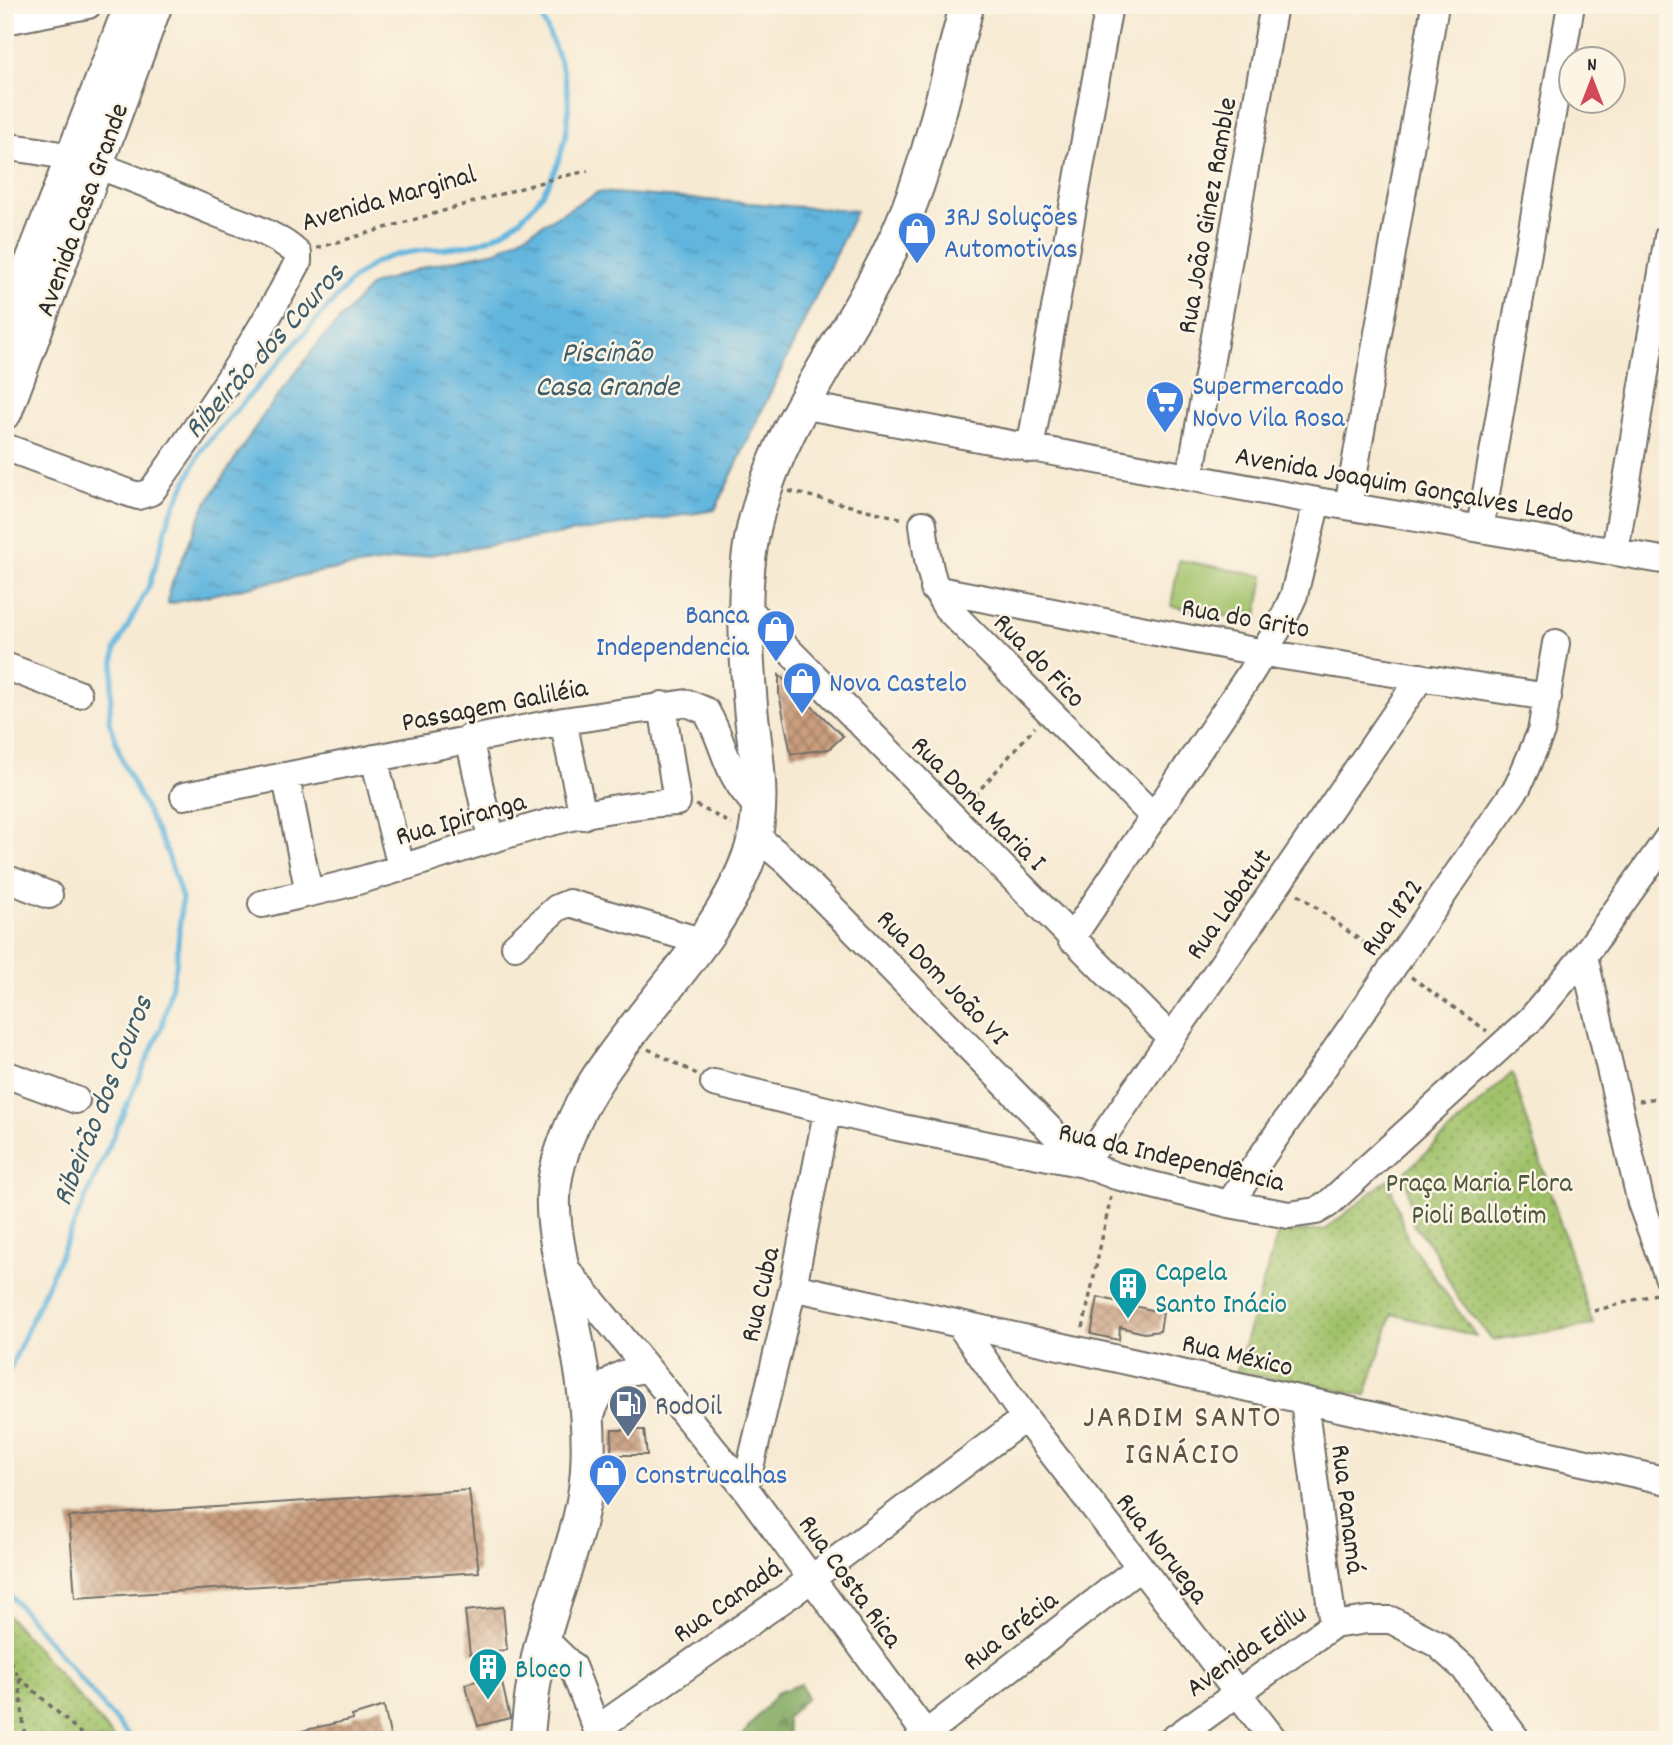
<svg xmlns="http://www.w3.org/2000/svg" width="1673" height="1745" font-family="Dekko,sans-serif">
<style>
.grass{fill:#a1c26b;stroke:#66764b;stroke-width:2}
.forest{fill:url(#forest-firs);stroke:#566a45;stroke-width:2}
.park{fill:url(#park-dots);stroke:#66764b;stroke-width:2}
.water{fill:url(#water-ripples);stroke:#467084;stroke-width:2}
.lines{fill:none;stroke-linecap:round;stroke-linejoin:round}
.stream{stroke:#62b6de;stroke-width:5}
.building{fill:url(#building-cross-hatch)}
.minor-casing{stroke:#726e66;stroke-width:30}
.major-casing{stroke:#726e66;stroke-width:37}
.path{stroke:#726e66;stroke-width:3.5;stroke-dasharray:5 5;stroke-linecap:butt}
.minor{stroke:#fff;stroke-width:26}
.major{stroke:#fff;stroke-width:33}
.labels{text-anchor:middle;stroke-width:5;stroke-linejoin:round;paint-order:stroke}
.street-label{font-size:28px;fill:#2b2b2b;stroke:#fcf5e5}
.shop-label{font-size:28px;fill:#366cbe;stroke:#fcf5e5;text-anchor:start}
.park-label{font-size:28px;fill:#4e583e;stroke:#fcf5e5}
.culture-label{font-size:28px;fill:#0d838f;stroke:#fcf5e5;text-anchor:start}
.service-label{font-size:28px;fill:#4e5e75;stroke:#fcf5e5;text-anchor:start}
.water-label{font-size:30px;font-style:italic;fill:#3e5c6a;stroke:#fcf5e5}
.quarter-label{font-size:32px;letter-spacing:2px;fill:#635348;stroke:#fcf5e5}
</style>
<defs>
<pattern id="forest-firs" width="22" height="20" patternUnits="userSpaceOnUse" patternTransform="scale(1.75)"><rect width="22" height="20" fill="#80a85f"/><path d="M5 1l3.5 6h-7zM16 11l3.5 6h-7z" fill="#69894f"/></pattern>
<pattern id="park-dots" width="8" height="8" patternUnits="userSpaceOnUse" patternTransform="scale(1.75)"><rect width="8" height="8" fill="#a1c26b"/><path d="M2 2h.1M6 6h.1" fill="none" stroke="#839e58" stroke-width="1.8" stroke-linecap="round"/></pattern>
<pattern id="water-ripples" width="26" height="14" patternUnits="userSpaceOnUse" patternTransform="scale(1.75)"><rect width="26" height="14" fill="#62b6de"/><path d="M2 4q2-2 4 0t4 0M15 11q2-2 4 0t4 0" fill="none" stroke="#5194b4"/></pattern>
<pattern id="building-cross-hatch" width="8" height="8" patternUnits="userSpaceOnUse" patternTransform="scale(1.75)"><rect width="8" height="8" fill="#ca9e7e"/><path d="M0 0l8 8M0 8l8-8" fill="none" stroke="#a48167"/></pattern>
</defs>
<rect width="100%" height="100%" fill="#fcf5e5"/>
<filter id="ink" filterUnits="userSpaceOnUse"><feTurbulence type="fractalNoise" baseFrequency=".0143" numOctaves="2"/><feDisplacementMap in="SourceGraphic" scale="14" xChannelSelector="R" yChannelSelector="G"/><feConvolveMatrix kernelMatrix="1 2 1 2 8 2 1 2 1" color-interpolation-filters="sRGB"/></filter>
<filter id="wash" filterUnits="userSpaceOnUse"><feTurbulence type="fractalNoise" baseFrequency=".00686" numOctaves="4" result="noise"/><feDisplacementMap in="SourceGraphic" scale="28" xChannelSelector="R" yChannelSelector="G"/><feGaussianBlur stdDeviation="1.57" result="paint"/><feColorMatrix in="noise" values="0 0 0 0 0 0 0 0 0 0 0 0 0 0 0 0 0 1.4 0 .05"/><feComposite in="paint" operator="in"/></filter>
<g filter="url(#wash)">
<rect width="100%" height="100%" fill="#f7ead3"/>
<path class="grass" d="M1179,560L1264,576L1256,621L1171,606Z"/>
<path class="forest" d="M801,1684L807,1698L786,1718L790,1740H738L778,1692Z"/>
<path class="park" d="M1512,1073L1593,1325L1492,1340L1456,1295L1434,1250L1413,1224L1405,1172Z
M1388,1179L1408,1240L1476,1336L1392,1314L1366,1395L1236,1373L1278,1233L1325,1230Z
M5,1612L116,1740H5Z"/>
<path class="water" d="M598,192L856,211L715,510L313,573L168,604L169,590L204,507L262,417L317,345L371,285L430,265L497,251Z"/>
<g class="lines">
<path class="stream" d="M5,1380L162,1026L176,966L182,898L167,852L123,763L109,721L115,650L150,584L170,515L202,449L353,279C360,274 367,268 375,263C402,247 449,252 480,242C538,225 572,156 568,97C565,65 549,35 537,5
M5,1589L132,1740"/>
</g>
<g id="blocks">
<path class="building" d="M779,675L843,736L829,749L791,754L779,694Z
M1098,1297L1163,1313L1160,1331L1144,1333L1120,1327L1119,1340L1091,1334Z
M612,1430H644L647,1455H611Z
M469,1490L479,1572L75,1598L69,1517Z
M503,1607L507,1650L470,1654L465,1611Z
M500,1674L510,1718L478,1726L465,1684Z
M384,1706L391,1740H290L289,1734L353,1719L352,1716Z"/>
</g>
</g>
<g filter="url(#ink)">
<use href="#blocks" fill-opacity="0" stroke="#726e66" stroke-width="2"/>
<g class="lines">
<g class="minor-casing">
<path id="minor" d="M5,21L88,5
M5,147C79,152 144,183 211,211C240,223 275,232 298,254V262C255,344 205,417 151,492L138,496L126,492L5,447
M801,405L1317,501L1668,561
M1030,449L1109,5
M1190,477L1274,5
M1348,506L1435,5
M923,524C927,555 929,581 946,607L1153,816
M1480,528L1571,5
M1615,551L1668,237
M934,589L1264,653L1548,697
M748,609L1171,1038
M5,666L78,694
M563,721L583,816
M469,738L491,838
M374,758L401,867
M286,778L309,893
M184,796L563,721L687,703L706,711C728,749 723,772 758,807
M756,836L787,862L1084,1164L1421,677
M5,878L49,895
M262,904C299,895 336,888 371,877C471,848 571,806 677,802L662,705
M1071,939L1248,677L1281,624L1294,595L1317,501
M515,946L557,908L569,903L704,942
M1584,956L1641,1203L1668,1276
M5,1074L76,1100
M714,1083L897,1127L1084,1164L1116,1176L1229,1204L1289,1215L1316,1211L1328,1204L1531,1019L1584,956L1668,838
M1229,1204L1518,786L1541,732L1556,643
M562,1264L745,1488L930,1740
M793,1287L1668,1481
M959,1324L1025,1418L1274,1740
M1304,1401L1333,1625
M589,1419C602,1386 609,1373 646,1369
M745,1488L793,1287L827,1112
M543,1638L572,1666L601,1740
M597,1729L795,1591L1025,1418
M918,1740L1140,1567
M1172,1740L1333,1625L1368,1620H1391L1437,1644L1464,1668L1517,1740"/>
</g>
<g class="major-casing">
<path id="major" d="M5,332L124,24
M5,412L155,5
M527,1740C530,1707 534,1671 543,1639C559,1579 587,1522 588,1459C590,1404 578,1348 567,1293C560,1255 548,1213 556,1174C584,1046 710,972 751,851C766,808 756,756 751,712C746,653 741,585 754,527C777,425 844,345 889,253C928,175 944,89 967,5"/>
</g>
<path class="path" d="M317,248L559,177L588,171
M789,491L904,519
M968,803L1035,727
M696,805L732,824
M1298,894L1376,952
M1411,977L1487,1031
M648,1049L697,1074
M1639,1101L1668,1096
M1594,1311L1656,1294
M1083,1328L1111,1196
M5,1653L19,1677L25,1740
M19,1677L88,1740"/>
<use href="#minor" class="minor"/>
<use href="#major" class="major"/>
</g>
</g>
<defs>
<g id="shop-pin" transform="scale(2.0125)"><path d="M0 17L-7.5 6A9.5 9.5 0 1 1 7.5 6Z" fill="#3f7fe0" stroke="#fcf5e5"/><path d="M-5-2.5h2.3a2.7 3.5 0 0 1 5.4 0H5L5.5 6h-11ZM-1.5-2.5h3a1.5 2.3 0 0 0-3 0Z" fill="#fff"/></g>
<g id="supermarket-pin" transform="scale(2.0125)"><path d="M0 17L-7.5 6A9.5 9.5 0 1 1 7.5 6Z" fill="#3f7fe0" stroke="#fcf5e5"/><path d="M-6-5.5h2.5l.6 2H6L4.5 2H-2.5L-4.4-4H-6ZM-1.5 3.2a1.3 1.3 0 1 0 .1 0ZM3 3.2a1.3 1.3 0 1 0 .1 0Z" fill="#fff"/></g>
<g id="building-pin" transform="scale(2.0125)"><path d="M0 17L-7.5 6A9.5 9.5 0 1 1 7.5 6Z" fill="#0f9aa8" stroke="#fcf5e5"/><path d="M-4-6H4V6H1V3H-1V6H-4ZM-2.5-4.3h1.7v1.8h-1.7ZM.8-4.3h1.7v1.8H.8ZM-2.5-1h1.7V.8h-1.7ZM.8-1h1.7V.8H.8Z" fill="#fff"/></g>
<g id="fuel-pin" transform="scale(2.0125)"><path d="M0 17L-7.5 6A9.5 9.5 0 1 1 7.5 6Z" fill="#5c6f8a" stroke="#fcf5e5"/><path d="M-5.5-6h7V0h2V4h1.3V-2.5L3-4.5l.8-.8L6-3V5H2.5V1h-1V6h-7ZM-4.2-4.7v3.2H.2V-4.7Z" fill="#fff"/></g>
</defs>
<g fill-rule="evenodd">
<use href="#shop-pin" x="917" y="231"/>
<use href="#supermarket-pin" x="1165" y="400"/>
<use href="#shop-pin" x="776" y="629"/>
<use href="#shop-pin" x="802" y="681"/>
<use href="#building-pin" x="1128" y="1286"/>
<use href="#fuel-pin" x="628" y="1404"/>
<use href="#shop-pin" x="608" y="1473"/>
<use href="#building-pin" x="488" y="1667"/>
</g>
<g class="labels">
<g class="street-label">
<text transform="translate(388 196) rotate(-16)" y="10">Avenida Marginal</text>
<text transform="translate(80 209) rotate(-70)" y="10">Avenida Casa Grande</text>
<text transform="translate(1205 215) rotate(-80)" y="10">Rua João Ginez Ramble</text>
<text transform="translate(1405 483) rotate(10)" y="10">Avenida Joaquim Gonçalves Ledo</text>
<text transform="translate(1246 616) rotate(10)" y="10">Rua do Grito</text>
<text transform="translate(1041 659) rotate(46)" y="10">Rua do Fico</text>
<text transform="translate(494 703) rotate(-11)" y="10">Passagem Galiléia</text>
<text transform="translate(980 802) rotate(45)" y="10">Rua Dona Maria I</text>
<text transform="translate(460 817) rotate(-16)" y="10">Rua Ipiranga</text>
<text transform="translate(1227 903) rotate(-55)" y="10">Rua Labatut</text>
<text transform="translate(1390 916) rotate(-55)" y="10">Rua 1822</text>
<text transform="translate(944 976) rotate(46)" y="10">Rua Dom João VI</text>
<text transform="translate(1172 1155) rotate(13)" y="10">Rua da Independência</text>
<text transform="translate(758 1294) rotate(-77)" y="10">Rua Cuba</text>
<text transform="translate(1238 1353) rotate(13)" y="10">Rua México</text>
<text transform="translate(1350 1509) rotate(83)" y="10">Rua Panamá</text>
<text transform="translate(1164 1547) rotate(52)" y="10">Rua Noruega</text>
<text transform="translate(852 1580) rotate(54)" y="10">Rua Costa Rica</text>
<text transform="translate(726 1599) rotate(-35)" y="10">Rua Canadá</text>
<text transform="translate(1009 1629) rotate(-38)" y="10">Rua Grécia</text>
<text transform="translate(1245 1649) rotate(-35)" y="10">Avenida Edilu</text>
</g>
<g class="shop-label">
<text x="944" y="225">3RJ Soluções<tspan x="944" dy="32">Automotivas</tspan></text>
<text x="1192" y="394">Supermercado<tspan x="1192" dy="32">Novo Vila Rosa</tspan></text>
<text x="749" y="623" text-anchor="end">Banca<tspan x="749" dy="32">Independencia</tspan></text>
<text x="829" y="691">Nova Castelo</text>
<text x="635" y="1483">Construcalhas</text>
</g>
<g class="park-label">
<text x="1479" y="1191">Praça Maria Flora<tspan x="1479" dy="32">Pioli Ballotim</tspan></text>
</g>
<g class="culture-label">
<text x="1155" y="1280">Capela<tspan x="1155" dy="32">Santo Inácio</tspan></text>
<text x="515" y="1677">Bloco 1</text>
</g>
<g class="service-label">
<text x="655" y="1414">RodOil</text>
</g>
<g class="water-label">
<text transform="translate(263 350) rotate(-48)" y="10">Ribeirão dos Couros</text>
<text x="607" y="361">Piscinão<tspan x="607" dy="34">Casa Grande</tspan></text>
<text transform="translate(101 1100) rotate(-68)" y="10">Ribeirão dos Couros</text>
</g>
<g class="quarter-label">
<text x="1183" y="1426">JARDIM SANTO<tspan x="1183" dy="37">IGNÁCIO</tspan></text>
</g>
</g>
<rect width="1673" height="1745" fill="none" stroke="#fcf5e5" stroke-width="28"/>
<g transform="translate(1592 80)"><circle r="33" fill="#fcf5e5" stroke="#a8a49b" stroke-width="2"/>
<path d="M0-5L12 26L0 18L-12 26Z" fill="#d1495b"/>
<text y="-10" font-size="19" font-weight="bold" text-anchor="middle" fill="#2b2b2b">N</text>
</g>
</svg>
